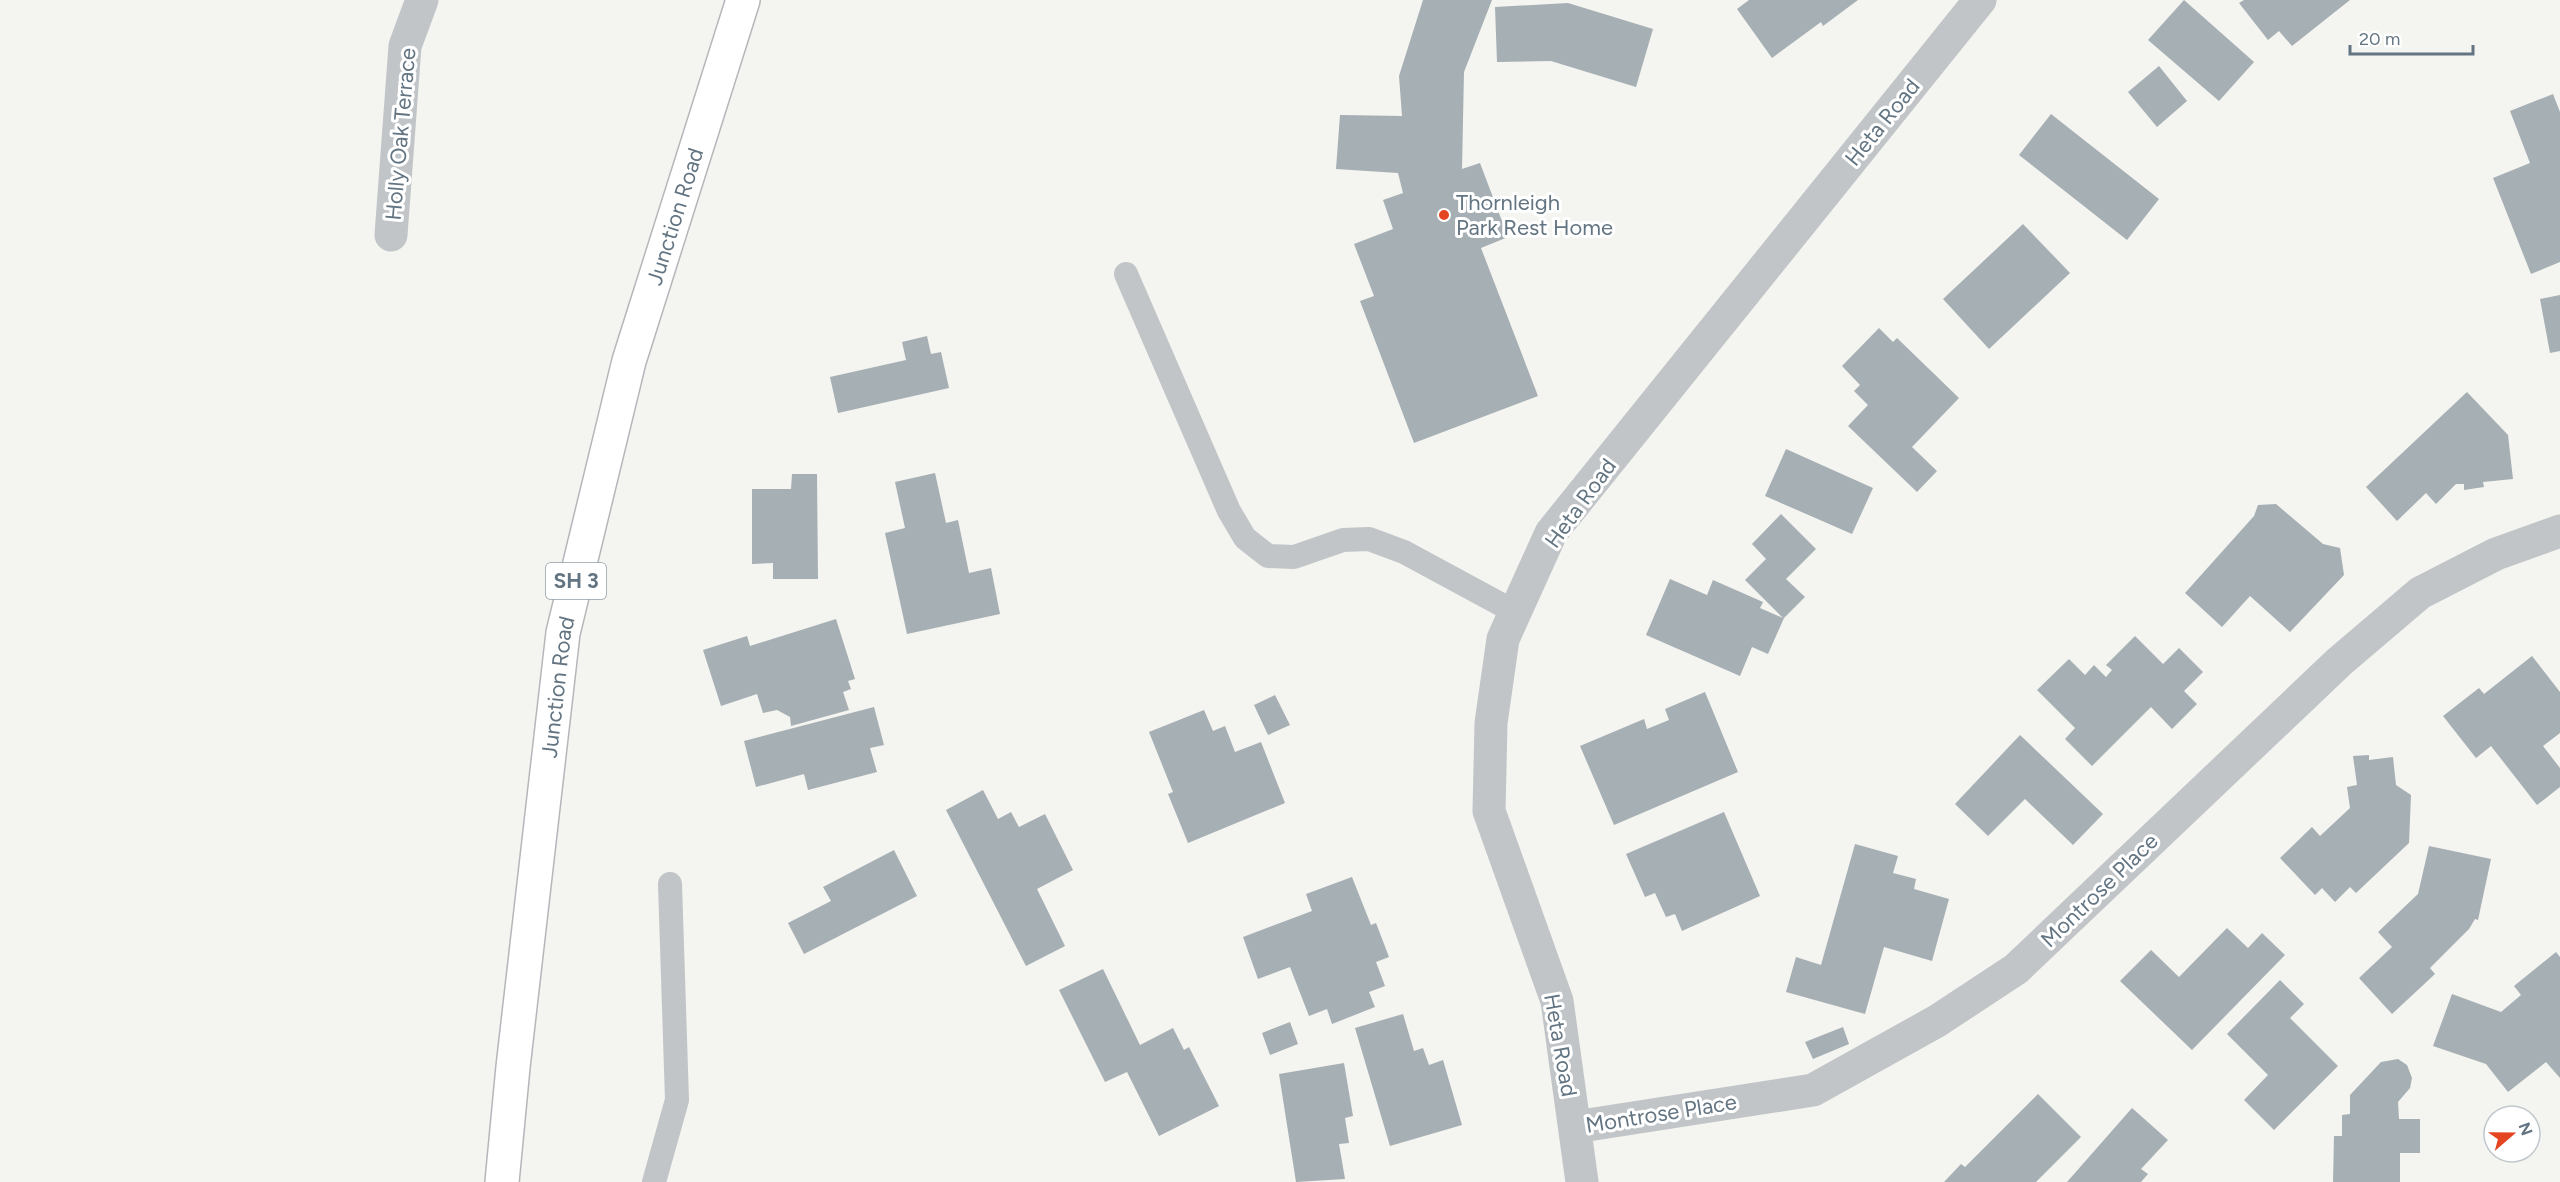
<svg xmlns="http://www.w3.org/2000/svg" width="2560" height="1182" font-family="Figtree,sans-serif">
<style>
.building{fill:#a6afb4}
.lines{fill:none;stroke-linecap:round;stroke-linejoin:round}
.highway-casing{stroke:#b4b7ba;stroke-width:36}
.lane{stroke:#c1c5c8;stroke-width:24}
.street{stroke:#c1c5c8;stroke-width:33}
.highway{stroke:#fff;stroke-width:33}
.poi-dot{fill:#e44520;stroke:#fff;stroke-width:2}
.labels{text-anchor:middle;stroke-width:6;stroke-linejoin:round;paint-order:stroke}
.shield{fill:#fff;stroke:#929ea8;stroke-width:1.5}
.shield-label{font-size:21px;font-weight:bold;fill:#637582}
.street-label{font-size:22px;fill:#637582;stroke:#fff}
.poi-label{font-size:22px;fill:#637582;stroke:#fff;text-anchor:start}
</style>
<rect width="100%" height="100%" fill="#f4f4f0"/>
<path class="building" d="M1423,0H1492L1464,72L1462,169L1480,163L1508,237L1481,248L1538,396L1414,443L1360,301L1374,296L1354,244L1393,229L1383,200L1403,193L1398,173L1336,169L1340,115L1402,116L1399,76Z
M1749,0H1858L1823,26L1821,22L1772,58L1737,9Z
M2184,0L2254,62L2219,101L2148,40Z
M2244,0H2350L2292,46L2279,31L2268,40L2239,3Z
M1568,3L1653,29L1636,87L1551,61L1497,62L1495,7Z
M2159,66L2187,101L2157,127L2128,92Z
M2553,94L2560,112V262L2531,274L2493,178L2530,163L2510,111Z
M2051,114L2159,199L2127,240L2019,155Z
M2023,224L2070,273L1989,349L1943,299Z
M2560,295V351L2550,353L2540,299Z
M1879,328L1893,342L1897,338L1959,398L1912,447L1937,471L1917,492L1848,426L1868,405L1854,391L1860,385L1842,366Z
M927,336L931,354L941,352L949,388L838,413L830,377L906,360L902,342Z
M2467,392L2508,435L2513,479L2483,482L2484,487L2464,490V484H2456L2436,504L2426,493L2397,521L2366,487Z
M1786,449L1873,488L1852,534L1765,496Z
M935,473L946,523L958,520L969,573L991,568L1000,614L907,634L885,533L905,528L895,482Z
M792,474H817L818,579H773V563L752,564V489H791Z
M2276,504L2323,544L2340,548L2344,575L2290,632L2250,596L2222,627L2185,593L2254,516L2258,505Z
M1781,514L1816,549L1786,579L1805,597L1784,618L1768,654L1752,647L1740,676L1646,635L1670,579L1707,595L1713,580L1763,602L1760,608L1783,618L1745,580L1766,559L1752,544Z
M836,619L855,679L848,681L851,689L843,692L849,710L791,726L790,717L777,710L763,713L757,694L721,706L703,650L747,636L750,646Z
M2135,636L2163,664L2179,648L2203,672L2184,691L2197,704L2172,729L2151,707L2092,766L2065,739L2075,728L2037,690L2069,659L2085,675L2094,665L2106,677L2112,670L2106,665Z
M2532,656L2560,692V733L2543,746L2560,768V787L2537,805L2491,746L2476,758L2443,716L2479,688L2484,694Z
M1705,692L1738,772L1614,825L1580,746L1644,719L1647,729L1669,720L1665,709Z
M1275,695L1290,725L1268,735L1254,705Z
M874,707L884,745L870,748L877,772L808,790L804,774L756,787L744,741Z
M1204,710L1213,731L1225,726L1235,752L1261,742L1285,803L1188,843L1168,794L1173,792L1149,732Z
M2020,735L2103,814L2073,845L2025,799L1988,836L1955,804Z
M2369,755V760L2393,757L2396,785L2411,795L2409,843L2356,893L2350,887L2335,902L2322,888L2315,895L2280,858L2312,827L2320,836L2350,808L2347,787L2357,785L2353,756Z
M983,790L998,819L1011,812L1019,827L1045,814L1073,870L1037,889L1065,946L1026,966L946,810Z
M1724,812L1760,896L1682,931L1675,914L1666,917L1655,893L1645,897L1626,854Z
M1855,844L1898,856L1893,873L1916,879L1914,889L1949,899L1932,961L1884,947L1865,1014L1786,992L1796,957L1821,965Z
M2429,846L2491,859L2478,920L2475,919L2469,929L2430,968L2435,974L2392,1014L2359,978L2392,947L2378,932L2418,894Z
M894,850L917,896L804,954L788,923L831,901L823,887Z
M1352,877L1371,925L1376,923L1389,957L1376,962L1385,986L1369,992L1375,1007L1332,1024L1327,1009L1309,1016L1290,967L1258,979L1243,937L1312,911L1306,894Z
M2227,928L2248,948L2262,933L2285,955L2192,1050L2120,981L2151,950L2179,977Z
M2556,952L2560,957V1078L2546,1062L2508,1092L2486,1064L2433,1046L2452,994L2501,1012L2521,995L2514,986Z
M1103,969L1140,1045L1173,1028L1184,1050L1189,1047L1219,1106L1159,1136L1127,1072L1105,1082L1059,990Z
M2280,980L2304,1004L2290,1018L2338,1066L2274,1130L2244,1100L2268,1075L2227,1034Z
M1403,1014L1414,1051L1423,1048L1429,1065L1443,1060L1462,1125L1390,1146L1355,1028Z
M1290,1022L1298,1044L1270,1055L1262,1033Z
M1843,1027L1849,1044L1813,1059L1805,1042Z
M2398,1059L2407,1065L2412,1078L2410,1088L2398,1102L2399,1119H2420V1153H2400V1182H2333L2334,1136H2342V1115L2350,1114V1095L2381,1062Z
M1344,1063L1353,1116L1345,1118L1349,1143L1339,1144L1345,1179L1296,1182L1279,1074Z
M2038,1094L2081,1137L2036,1182H1944L1961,1164L1965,1167Z
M2132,1108L2168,1140L2141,1169L2148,1174L2141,1182H2067Z"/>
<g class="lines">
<g class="highway-casing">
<g id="highway">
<path id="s1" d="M502,1182L513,1067L563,633L629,361L743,0"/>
</g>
</g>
<path class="lane" d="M1126,274L1229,511L1245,538L1268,556L1294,557L1343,540L1369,539L1404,552L1515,612
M654,1182L677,1100L670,884"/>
<path class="street" d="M391,235L405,46L422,0
M1575,1127L1813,1090L1937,1021L2016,969L2339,662L2420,593L2496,554L2560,531
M1582,1182L1557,1001L1489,811L1491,723L1503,639L1551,533L1980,0"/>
<use href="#highway" class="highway"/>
</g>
<circle class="poi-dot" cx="1444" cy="215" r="6"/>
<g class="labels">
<rect class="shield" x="546" y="563" width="60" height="36" rx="4.5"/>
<g class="shield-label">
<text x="576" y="588">SH 3</text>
</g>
<g class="street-label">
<text transform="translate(1882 122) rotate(-51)" y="8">Heta Road</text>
<text transform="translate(400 134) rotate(-85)" y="8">Holly Oak Terrace</text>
<text dy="8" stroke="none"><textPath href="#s1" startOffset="984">Junction Road</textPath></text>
<text transform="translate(1580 503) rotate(-54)" y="8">Heta Road</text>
<text dy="8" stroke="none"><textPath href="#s1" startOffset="498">Junction Road</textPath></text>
<text transform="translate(2099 890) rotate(-44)" y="8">Montrose Place</text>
<text transform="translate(1561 1045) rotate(80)" y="8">Heta Road</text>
<text transform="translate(1661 1113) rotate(-9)" y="8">Montrose Place</text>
</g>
<g class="poi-label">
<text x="1456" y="210">Thornleigh<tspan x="1456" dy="25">Park Rest Home</tspan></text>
</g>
</g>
<g transform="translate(2512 1134) rotate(70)"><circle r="28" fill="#ffffff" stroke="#c1c8cd" stroke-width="1.5"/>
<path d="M0-4.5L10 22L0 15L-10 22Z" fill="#e44520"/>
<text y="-9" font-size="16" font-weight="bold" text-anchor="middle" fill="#637582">N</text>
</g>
<path d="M2350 45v9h123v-9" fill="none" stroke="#637582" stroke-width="3"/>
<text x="2359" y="45" font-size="18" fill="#637582" stroke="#ffffff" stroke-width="4.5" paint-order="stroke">20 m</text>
</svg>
